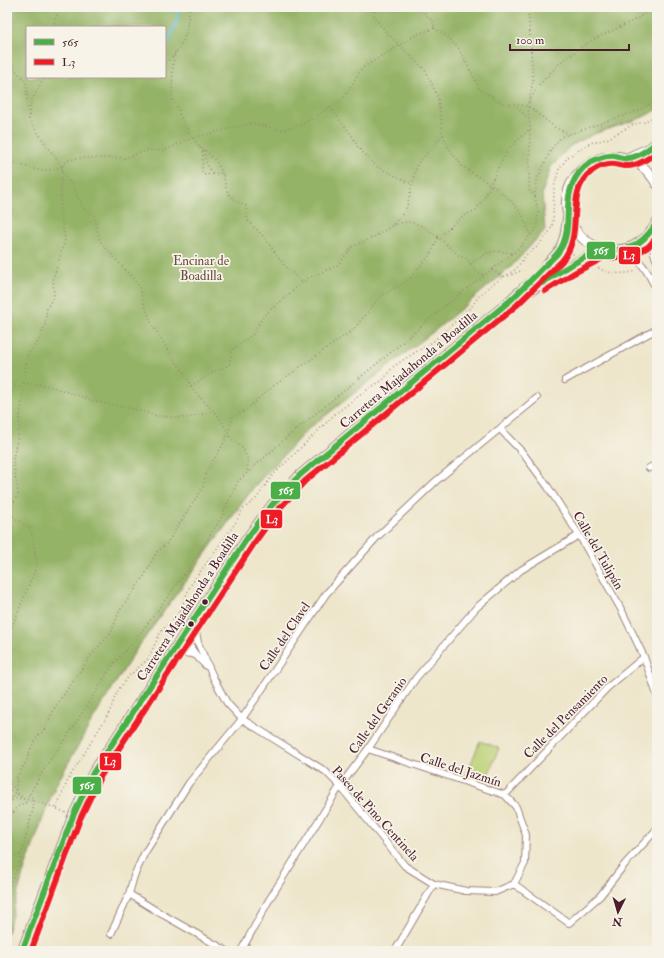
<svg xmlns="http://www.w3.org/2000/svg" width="664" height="958" font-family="'IM FELL Double Pica',serif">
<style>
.green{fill:#bbd175;stroke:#827850}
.forest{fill:#94b366;stroke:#6f6948;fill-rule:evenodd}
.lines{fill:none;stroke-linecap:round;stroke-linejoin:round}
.stream{stroke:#5dbfdb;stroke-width:2.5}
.street-casing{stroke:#9c827b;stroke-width:8}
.secondary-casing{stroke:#9c827b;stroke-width:11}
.path{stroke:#9c827b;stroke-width:1.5;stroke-dasharray:1 3;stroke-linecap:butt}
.street{stroke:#fff;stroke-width:6}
.secondary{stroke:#fff;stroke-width:9}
.bus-1-casing{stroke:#f7f3e8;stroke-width:9}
.bus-2-casing{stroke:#f7f3e8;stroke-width:9}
.bus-1{stroke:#4aaf46;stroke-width:6}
.bus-2{stroke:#ee1c25;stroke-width:6}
.bus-dot{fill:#4a1f2b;stroke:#f7f3e8;stroke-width:1.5}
.labels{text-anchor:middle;stroke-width:3.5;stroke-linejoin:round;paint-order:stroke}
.park-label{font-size:13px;fill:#664c3e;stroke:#f7f3e8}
.street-label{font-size:13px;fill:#4a1f2b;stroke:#f7f3e8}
.line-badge{stroke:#f7f3e8;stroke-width:1.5}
.badge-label{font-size:11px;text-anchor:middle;font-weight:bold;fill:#fff}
</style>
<rect width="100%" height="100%" fill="#f7f3e8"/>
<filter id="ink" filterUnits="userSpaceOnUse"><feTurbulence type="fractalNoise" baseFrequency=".025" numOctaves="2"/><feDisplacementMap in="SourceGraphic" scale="8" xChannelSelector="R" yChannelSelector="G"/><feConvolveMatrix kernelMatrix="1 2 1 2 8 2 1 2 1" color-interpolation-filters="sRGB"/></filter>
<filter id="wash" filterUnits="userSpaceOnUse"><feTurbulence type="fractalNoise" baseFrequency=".012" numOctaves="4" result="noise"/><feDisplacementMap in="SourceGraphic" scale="16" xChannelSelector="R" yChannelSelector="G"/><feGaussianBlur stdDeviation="0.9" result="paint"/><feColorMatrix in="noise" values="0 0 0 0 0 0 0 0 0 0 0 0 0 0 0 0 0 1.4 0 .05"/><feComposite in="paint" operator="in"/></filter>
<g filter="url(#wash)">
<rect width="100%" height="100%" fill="#ede6cb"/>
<path class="green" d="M480,741L499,748L485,783L466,776Z"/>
<path class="forest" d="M7,7H657V110L641,118L594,134L570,146L551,167L542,193L545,230L510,268L438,328L307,430L253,488L136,650L89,726L56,785L48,804L23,874L7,933ZM27,27H165V77H27Z"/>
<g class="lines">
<path class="stream" d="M165,49L177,21V7"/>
</g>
</g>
<g filter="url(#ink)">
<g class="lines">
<g class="street-casing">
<path id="street" d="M652,231C653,241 652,252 657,261
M618,251C644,260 645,268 657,290
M565,380L657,329
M500,429L522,452L548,487L579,535L622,611L644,657L657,695
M649,468L657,464
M194,621L198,643L214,679L227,703L242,719L325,771L340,786L405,866L434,884L466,891L495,892L514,884
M184,633C190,648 195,655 206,666
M169,661C179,655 183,651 195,655
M368,749L505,795L516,807L526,835L525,863L514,884L569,923L600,896L625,864L657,829
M505,795L607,688L644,657
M129,894L160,913L227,951
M111,934L129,894L134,876L144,854L189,783L242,719L326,594L377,537L436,481L537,398
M241,951L269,900L340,786L368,749L416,678L476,608L521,570L579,535
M395,951L434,884"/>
</g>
<g class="secondary-casing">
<path id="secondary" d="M627,158L650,148L657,142
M657,184C617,119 538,183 577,232C586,244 599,249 613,250C633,251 649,238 657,222
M519,298L570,266L603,249
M22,951L73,816L93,773L248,537L272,505L300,475L499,310L538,275L560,250L565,236L568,215"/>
</g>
<path class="path" d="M419,7L434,23V28
M528,7L533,81L528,106L530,129L529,190L535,196
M53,27L59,7
M434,28L448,37L459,49L480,89L502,103L528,106L556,128L569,134
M175,52L173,63L172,99L178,109L183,123L203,153L202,172L205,175L220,173L223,175C227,194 228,197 246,206L248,221L263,236L284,265L303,283
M7,58L12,67L26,81L29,120L62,167
M165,62C173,60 185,40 186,32C188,23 188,15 190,7
M44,79L58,77
M529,102L537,87L561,62L590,41L639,18L650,7
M514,104L528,118
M330,107L353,137L357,146L376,166L412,184
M30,116L31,102L44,77
M443,135L448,147L462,166L497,189L510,200L522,214L530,235
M199,146C208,152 220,164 223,175
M204,150C205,160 206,166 213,173
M7,161L41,171L62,167L66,177L74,189L83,208L94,215L100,241L139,286L144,304L152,324L172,357L184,372L194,391L220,418L230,437L243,449L248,460L247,472
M393,225C400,223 407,221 414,223C430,228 445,243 456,253C459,256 464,257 467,259C470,262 472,266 474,269C477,272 481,273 484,276
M565,257L575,253
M592,263C605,275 621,275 637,271
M470,264L487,253L496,251L513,253
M492,270L504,277
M508,276L523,270
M7,383L22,388
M23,383L46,385L101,403L129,408L158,416L187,418L213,411
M191,386L212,373L229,365L232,350L252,335L264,315L308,278L338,265L352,247L376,236L393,225L406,210L417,164L443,135L438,98L426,71L388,34L374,17L375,7
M180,611L186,615
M7,633L12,627L37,565L31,529L8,513L18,494L13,459L18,435L27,356L40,339L45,325L47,308L54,296L53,279L65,240L60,210L62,167L66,161L77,158H125L148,150L163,151L192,138L251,123L281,130L301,125L343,99L362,68L416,35L434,28
M7,781L24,799
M7,788L21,797
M7,797C29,799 46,803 66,813
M7,807L10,805L15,793L17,777L27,760L30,750L38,735L43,732L55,707L92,654L111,633L119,612L144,576L157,552L167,543L203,487C205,468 215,460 223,444C228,435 230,426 233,417L246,410L269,389L353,330L381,296L408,280L430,255L438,238L460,218L476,210L485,197L495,174L508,149L530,129
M56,808L68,780L109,713L118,690L130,675L148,659L160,633L180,611L190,586L236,522L243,509L256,499L272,476L335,414L371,387L383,380L393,367L406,358L434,341L472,306L479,296L491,285L516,269L526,255L537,247L550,231L553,223L554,187L559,169L568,157L590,143L607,139L634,124L644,122L657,115
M7,823L17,807L27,802L29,794
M7,857L21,855
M7,893L20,860L33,809L34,802L30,793L47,764L63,743L114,663L136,639L183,576L209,537L221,518L238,481L292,433L390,353L446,305L517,250L536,229L538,213L535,196L537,180L552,148L561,137L640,110L657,99"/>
<use href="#street" class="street"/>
<use href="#secondary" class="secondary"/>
<g class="bus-1-casing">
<path id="bus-1" d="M542,283C561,271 580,258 601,250C606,248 611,250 616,250C635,250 648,237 657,222
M22,951L73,816L93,773L248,537L272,505L300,475L512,299L556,255C579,229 555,196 584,167C592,160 605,155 615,156C620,157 623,159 628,158C639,157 649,149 657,142"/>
</g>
<g class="bus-2-casing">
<path id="bus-2" d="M545,291L574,273L605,257L618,258L635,254L648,247L657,237
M31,951L80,819L100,777L255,542L278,510L305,481L517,305L562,261C586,233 563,193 592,171C598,166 607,163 615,164C619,165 623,166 627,166C638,166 648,159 657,152"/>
</g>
<use href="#bus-1" class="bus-1"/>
<use href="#bus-2" class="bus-2"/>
</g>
</g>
<g class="bus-dot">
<circle cx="205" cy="602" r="3.5"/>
<circle cx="191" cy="624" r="3.5"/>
</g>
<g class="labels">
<g class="park-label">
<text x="201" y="265">Encinar de<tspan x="201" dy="15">Boadilla</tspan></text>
</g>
<g class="street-label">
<text transform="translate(408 369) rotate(-40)" y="5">Carretera Majadahonda a Boadilla</text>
<text transform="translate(599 550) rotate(60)" y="5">Calle del Tulipán</text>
<text transform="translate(187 606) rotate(-57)" y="5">Carretera Majadahonda a Boadilla</text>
<text transform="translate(284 636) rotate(-56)" y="5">Calle del Clavel</text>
<text transform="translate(377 715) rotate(-55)" y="5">Calle del Geranio</text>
<text transform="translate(565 716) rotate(-45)" y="5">Calle del Pensamiento</text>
<text transform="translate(461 769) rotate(18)" y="5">Calle del Jazmín</text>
<text transform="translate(376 813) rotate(48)" y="5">Paseo de Pino Centinela</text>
</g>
</g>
<g class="line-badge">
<rect x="586" y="241" width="30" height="19" rx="4" fill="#4aaf46"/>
<rect x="618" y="246" width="23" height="19" rx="4" fill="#ee1c25"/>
<rect x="270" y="481" width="31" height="19" rx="4" fill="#4aaf46"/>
<rect x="260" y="509" width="23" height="20" rx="4" fill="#ee1c25"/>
<rect x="99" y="752" width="23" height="19" rx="4" fill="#ee1c25"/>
<rect x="72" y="776" width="30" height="19" rx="4" fill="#4aaf46"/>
</g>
<g class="badge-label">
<text x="601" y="254">565</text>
<text x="629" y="259">L3</text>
<text x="286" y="494">565</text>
<text x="272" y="523">L3</text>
<text x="110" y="765">L3</text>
<text x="87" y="789">565</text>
</g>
<rect width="664" height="958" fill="none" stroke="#f7f3e8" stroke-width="24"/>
<rect x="26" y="26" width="140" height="52" fill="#f7f3e8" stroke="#b29e9c"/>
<rect x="34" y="39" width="20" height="6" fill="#4aaf46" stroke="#b29e9c"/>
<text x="62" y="46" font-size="12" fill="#4a1f2b">565</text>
<rect x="34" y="59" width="20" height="6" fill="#ee1c25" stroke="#b29e9c"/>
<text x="62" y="66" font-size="12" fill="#4a1f2b">L3</text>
<g transform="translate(618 912) rotate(185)" stroke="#f7f3e8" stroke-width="3" paint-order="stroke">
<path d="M0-3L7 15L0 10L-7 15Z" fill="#4a1f2b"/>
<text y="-6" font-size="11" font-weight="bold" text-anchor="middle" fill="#4a1f2b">N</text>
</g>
<path d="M510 44v6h119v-6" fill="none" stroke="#4a1f2b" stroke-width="2"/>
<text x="516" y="44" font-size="12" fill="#4a1f2b" stroke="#f7f3e8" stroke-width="3" paint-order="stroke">100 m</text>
</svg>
